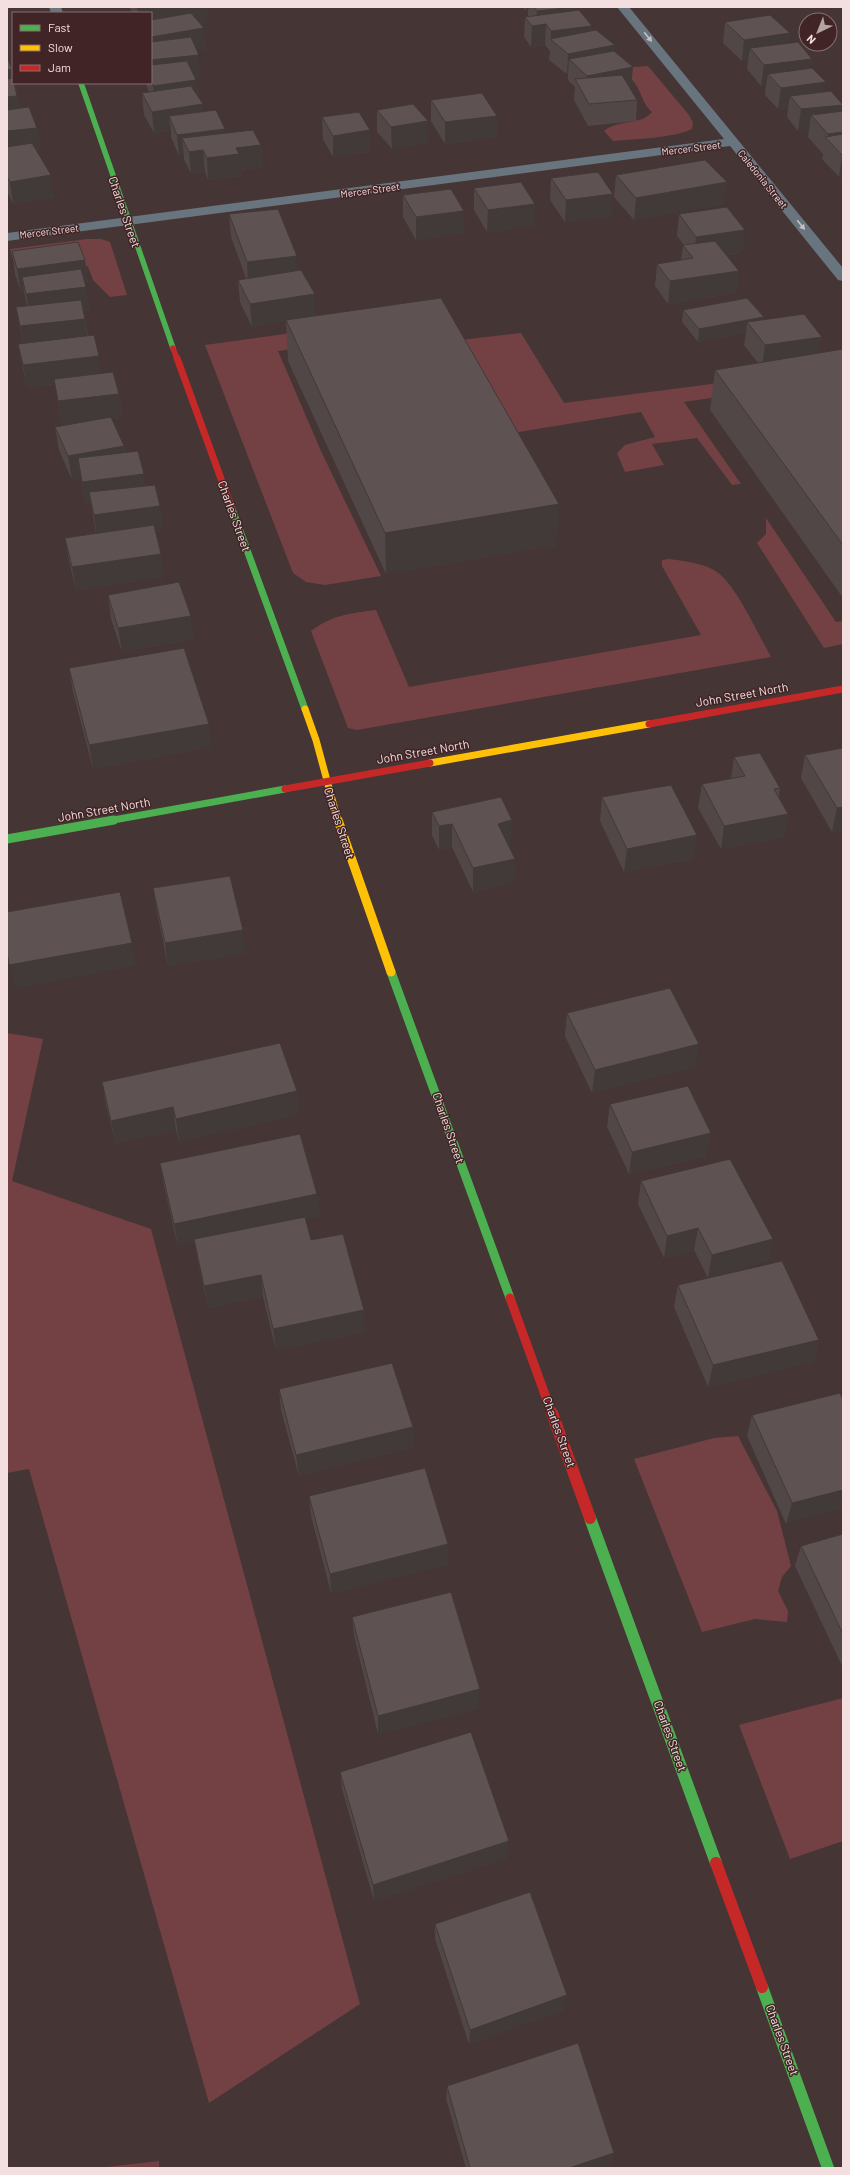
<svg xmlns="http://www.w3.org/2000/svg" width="850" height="2175" font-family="Barlow,sans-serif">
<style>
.green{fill:#734144}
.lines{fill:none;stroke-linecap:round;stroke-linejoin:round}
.street{fill:#68747e;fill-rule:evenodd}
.fast-far3{stroke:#4caf50;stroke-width:5.5}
.fast-far2{stroke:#4caf50;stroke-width:7}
.fast-far1{stroke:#4caf50;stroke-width:9}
.fast{stroke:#4caf50;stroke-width:12}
.slow-far1{stroke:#ffc107;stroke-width:7}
.slow{stroke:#ffc107;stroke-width:9}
.jam-far3{stroke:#c62828;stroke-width:5.5}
.jam-far2{stroke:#c62828;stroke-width:7}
.jam-far1{stroke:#c62828;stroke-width:9}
.jam{stroke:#c62828;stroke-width:12}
.wall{fill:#524747}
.shaded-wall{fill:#423939}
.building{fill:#5f5252;stroke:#423939}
.oneway{fill:#c9bfc2}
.labels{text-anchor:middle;stroke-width:3;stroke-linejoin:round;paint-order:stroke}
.far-street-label{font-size:10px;fill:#f3dfdf;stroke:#412425}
.street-label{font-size:12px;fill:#f3dfdf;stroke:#412425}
</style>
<rect width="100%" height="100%" fill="#453535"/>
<path class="green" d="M648,66L689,115L693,123L692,129C675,138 633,139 613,141L604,131C618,119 640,126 652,112C641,103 641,86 629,77L633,67Z
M87,239H101L110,242L127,295L110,297L93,280L88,267L75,261L16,269L10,249Z
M422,315L460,340L521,333L564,403L843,367L838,379L684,402L741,484L732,485L697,438L652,444L664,465L625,472L617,453L625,445L655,437L641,412L500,435L440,330L278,351L321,451L381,576L325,585L306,582L293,573L205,345Z
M766,518L836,622L843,621V644L824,648L757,543L766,534Z
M669,559C684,561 701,563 714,570C734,580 759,636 771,657L357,730L348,728L311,631C331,615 352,613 376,610L409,687L701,635L662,566V560Z
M7,1033L43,1039L12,1181L151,1229L360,2004L209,2103L29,1469L7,1473Z
M738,1436L777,1511L791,1566L782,1577L778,1591L788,1611L787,1622L755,1619L702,1632L634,1459L714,1438Z
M843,1698V1841L790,1859L739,1725Z
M159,2161V2168H97Z"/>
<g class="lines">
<path class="street" d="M49,7H61L63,13H51Z
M617,7H629L843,268V281L838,280L730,146L7,241V233L724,139Z"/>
<path class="fast-far3" d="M81,83L173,348"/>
<path class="fast-far2" d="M232,509L305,709
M108,821L285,789"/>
<path class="fast-far1" d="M7,839L114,820
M391,972L510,1298"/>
<path class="fast" d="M590,1518L716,1863
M762,1987L828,2168"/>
<path class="slow-far1" d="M305,709L316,740L338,821
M430,763L649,724"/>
<path class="slow" d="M338,820L391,972"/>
<path class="jam-far3" d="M173,348L177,359"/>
<path class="jam-far2" d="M177,358L232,509
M649,724L843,689
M285,789L430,763"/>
<path class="jam-far1" d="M510,1298L552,1414"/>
<path class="jam" d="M552,1413L590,1518
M716,1863L762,1987"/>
</g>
<path class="wall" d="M129,7H206L207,22L199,23L206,49L197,50L201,76L195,77L198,96L203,104V112L225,129V133L261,145L263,167L240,170L241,176L208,180L205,172L191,173L184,160V156H179L171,137V131L154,133L144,115L142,93L149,92L147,87L146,83H151V13H133Z
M522,7H577V10L592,26V31L615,45L614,51L631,88H630L637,100L636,121L588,126L574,100L575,87L568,80V75L549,60L550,51L545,45L531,47L524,37L525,17L528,16V11H526Z
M725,22L789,44L811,68L825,92L843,105L842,111L843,176L839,177L822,159L823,154L808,137L809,130L798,131L787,117L788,108L778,109L765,95L766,85L761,86L747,69L748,60L742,61L723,43Z
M7,57L12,69L13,83H15L19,109L37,128L40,149L37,150L54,197L13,204L7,192Z
M431,100L497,116V137L445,144L431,121Z
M377,110L428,143L392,149L377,132Z
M322,117L370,152L333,157L323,139Z
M616,175L724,204L634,220L614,197Z
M551,178L612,216L565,222L550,200Z
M474,188L535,204V226L487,232L474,210Z
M403,195L464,211V233L416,240L403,217Z
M229,214L298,270L316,316L557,545L386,574L288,361L286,321L252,327L240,302L238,280L246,278L231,237Z
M679,214L745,230L742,252L726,255L739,271L736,293L668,304L655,286L657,264L681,260L683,245H684L677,236Z
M12,251L85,260L88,283H85L90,309L83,310L85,319L88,336L102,373L119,394L122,418L112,419L124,446L125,453L145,486L160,506L163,530L155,531L164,577L76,590L69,561L65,538L96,533L91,504L86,505L81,478L72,480L59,450L55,427L82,422L62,425L55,385L27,388L18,344H23L16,307L27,306L24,291L21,292L15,274Z
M683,310L764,317V320L822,337L819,353L843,349V598L710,410L715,370L758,363L744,345L746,333L698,342L682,322Z
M108,595L194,639L122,652L111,619Z
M69,668L211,747L93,769L73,692Z
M843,748V830L832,832L801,778L805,755Z
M734,757L780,788L779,798L788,814L783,838L721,849L698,808L702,784L731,779Z
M602,797L694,859L624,872L600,821Z
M432,812L511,844L508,845L515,859L514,883L473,892L452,847L439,850L432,835Z
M153,888L246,953L168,966L157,912Z
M567,1013L696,1067L592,1093L565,1036Z
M102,1082L297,1091L298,1114L179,1142L176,1130L116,1144L106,1105Z
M610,1104L707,1156L629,1174L607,1127Z
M160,1163L317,1194L319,1217L305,1219L311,1240L365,1332L276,1350L263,1297L208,1308L198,1261L195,1243L178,1247L164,1186Z
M641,1181L773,1239L768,1261L708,1278L694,1250L664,1258L638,1204Z
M678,1285L819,1340L813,1362L708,1387L674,1307Z
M279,1389L413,1427V1448L299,1476L281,1410Z
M843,1400L786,1524L747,1436L752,1415Z
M309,1496L448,1544V1564L331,1593L311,1516Z
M843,1534V1668L795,1566L801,1546Z
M352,1617L479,1708L378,1734L354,1636Z
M340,1772L507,1858L374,1901L342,1789Z
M435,1924L564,2010L469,2044L435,1939Z
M447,2086L614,2153L610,2165L600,2168H466L446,2099Z"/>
<path class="shaded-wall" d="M144,7H206L207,22L151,28V13H138L137,8Z
M526,7H529L528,11H526Z
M573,7H577L576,27L546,24L545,45L531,47L532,26L536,25L537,11Z
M707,7H726L707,9Z
M592,26L591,47L551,40V31Z
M204,28L206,49L151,58V37Z
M790,33L787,54L750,48L748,60L742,61L744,40Z
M615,45L613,66L569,59L568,75H567L568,54Z
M199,55L201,76L152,82L151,80V60Z
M812,59L809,80L768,74L766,85L761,86L764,65Z
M633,67L631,88L585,97L587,76Z
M12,69L13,83H15L16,91L7,92V70Z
M196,80L198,102L156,107L153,86Z
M826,82L823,104L790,96L788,108L778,109L781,88Z
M17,96L20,117L7,119V97Z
M203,104L205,126L169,116L171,131L154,133L152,112Z
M843,105L839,126L811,115L809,130L798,131L801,109Z
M497,116V137L445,144V122Z
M428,121V143L392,149L391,127Z
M37,128L40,149L7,154V131Z
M225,129L227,151L203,150L205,172L191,173L189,152L182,138L184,156H179L177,135Z
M370,130V152L333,157V136Z
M843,132V154L827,139L828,134Z
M261,145L263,167L240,170L241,176L208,180L207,158L236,148Z
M842,155H843V176L839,177Z
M51,175L54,197L13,204L10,182Z
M727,182L724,204L634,220L636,198Z
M613,194L612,216L565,222L566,200Z
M535,204V226L487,232L488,210Z
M464,211V233L416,240V217Z
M745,230L742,252L694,259L696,237Z
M297,256L298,279L248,285L247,262Z
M85,260L88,283L26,291L22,277L24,291L21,292L17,269Z
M739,271L736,293L668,304L670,281Z
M86,287L90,309L30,317L26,294Z
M315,294L316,316L252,327L250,304Z
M764,317L762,330L747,322L746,333L698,342L699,329Z
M85,319L88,341L24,349L20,326Z
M822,337L818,360L762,368L765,345Z
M99,356L103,379L27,388L23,365Z
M119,394L122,418L62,425L58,401Z
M124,446L127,469L78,458L81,478L72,480L68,456Z
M144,474L147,498L89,492L91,504L86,505L82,482Z
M559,504L557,545L386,574L385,533Z
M160,506L163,530L97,538L94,515Z
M161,554L164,577L76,590L72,567Z
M191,616L194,639L122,652L118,628Z
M209,724L211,747L93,769L89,745Z
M843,807V830L832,832L837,808Z
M788,814L783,838L721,849L724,826Z
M512,820L511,844L497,847L498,824Z
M452,824V847L439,850V826Z
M697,835L694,859L624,872L627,849Z
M515,859L514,883L473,892V868Z
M243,930L246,953L168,966L165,943Z
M132,943L136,966L15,989L9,965Z
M699,1044L696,1067L592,1093L595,1070Z
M297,1091L298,1114L179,1142L176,1119Z
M173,1107L176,1130L116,1144L111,1121Z
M711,1133L707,1156L629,1174L632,1152Z
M317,1194L319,1217L178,1247L174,1224Z
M698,1228L694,1250L664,1258L667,1236Z
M773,1239L768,1261L708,1278L712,1255Z
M261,1275L263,1297L208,1308L204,1286Z
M364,1310L365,1332L276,1350L273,1329Z
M819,1340L813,1362L708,1387L713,1365Z
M413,1427V1448L299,1476L296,1455Z
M843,1490V1508L786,1524L792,1503Z
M448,1544V1564L331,1593L330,1574Z
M480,1689L479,1708L378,1734V1716Z
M509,1841L507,1858L374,1901L373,1885Z
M567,1995L564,2010L469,2044L470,2030Z
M614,2153L610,2165L600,2168H569Z"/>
<path class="building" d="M137,7H148L137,8Z
M534,7H573L537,11Z
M579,10L592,26L551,31L546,24L532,26L525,17Z
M191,13L204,28L151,37V20Z
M770,15L790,33L744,40L725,22Z
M596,30L615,45L568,54L550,39Z
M191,37L199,55L151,60V42Z
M798,42L812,59L764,65L750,48Z
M614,51L633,67L587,76L569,59Z
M7,57L12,69L7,70Z
M187,61L196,80L153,86L151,80V65Z
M812,68L826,82L781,88L768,74Z
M622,75L637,100L589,104L575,79Z
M13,78V83H14L17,96L7,97V79Z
M191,86L203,104L152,112L142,93Z
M831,91L843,105L801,109L790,96Z
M482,93L497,116L445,122L431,100Z
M413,104L428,121L391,127L377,110Z
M29,107L37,128L7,131V110Z
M216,110L225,129L177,135L169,116Z
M843,111V132L828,134L811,115Z
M359,112L370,130L333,136L322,117Z
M253,130L261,145L236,148L239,154L207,158L203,150L189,152L182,138Z
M843,134V155H842L825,137Z
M32,143L51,175L10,182L7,177V147Z
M705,160L727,182L636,198L616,175Z
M598,172L613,194L566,200L551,178Z
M521,182L535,204L488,210L474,188Z
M451,189L464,211L416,217L403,195Z
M727,207L745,230L696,237L679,214Z
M278,209L297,256L247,262L229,214Z
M715,241L739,271L670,281L657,264L693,258L683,245Z
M78,242L85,260L17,269L12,251Z
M81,269L86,287L26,294L22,277Z
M301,270L315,294L250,304L238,280Z
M441,298L559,504L385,533L286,320Z
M747,298L764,317L699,329L683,310Z
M81,300L85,319L20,326L16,307Z
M804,314L822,337L765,345L747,322Z
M94,335L99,356L23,365L18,344Z
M843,349V545L715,370Z
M113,372L119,394L58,401L54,379Z
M111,417L124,446L68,456L55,427Z
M138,451L144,474L82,482L78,458Z
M155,485L160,506L94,515L89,492Z
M154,525L161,554L72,567L65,538Z
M179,582L191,616L118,628L108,595Z
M184,648L209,724L89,745L69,668Z
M843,748V807L837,808L805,755Z
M760,753L780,788L774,789L788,814L724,826L702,784L745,776L734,757Z
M671,785L697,835L627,849L602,797Z
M501,797L512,820L498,824L515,859L473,868L452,824L439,826L432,812Z
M230,876L243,930L165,943L153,888Z
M120,892L132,943L9,965L7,952V912Z
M670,988L699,1044L595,1070L567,1013Z
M280,1043L297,1091L176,1119L173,1107L111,1121L102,1082Z
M688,1086L711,1133L632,1152L610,1104Z
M300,1134L317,1194L174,1224L160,1163Z
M730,1159L773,1239L712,1255L698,1228L667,1236L641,1181Z
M305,1217L311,1240L343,1234L364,1310L273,1329L261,1275L204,1286L194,1239Z
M782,1261L819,1340L713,1365L678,1285Z
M392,1363L413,1427L296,1455L279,1389Z
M840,1393L843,1400V1490L792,1503L752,1415Z
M425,1468L448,1544L330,1574L309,1496Z
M843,1534V1634L801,1546Z
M451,1592L480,1689L378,1716L352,1617Z
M471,1732L509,1841L373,1885L340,1772Z
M530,1892L567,1995L470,2030L435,1924Z
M578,2043L614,2153L569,2168H470L447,2086Z"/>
<defs><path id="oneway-solid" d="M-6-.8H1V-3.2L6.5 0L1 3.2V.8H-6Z"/></defs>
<g class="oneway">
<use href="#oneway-solid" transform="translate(648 37) rotate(51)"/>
<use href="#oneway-solid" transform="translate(801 225) rotate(51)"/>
</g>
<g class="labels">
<g class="far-street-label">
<text transform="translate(691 148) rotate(-7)" y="4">Mercer Street</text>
<text transform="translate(763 179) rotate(51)" y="4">Caledonia Street</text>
<text transform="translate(370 190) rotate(-8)" y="4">Mercer Street</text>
<text transform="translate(49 231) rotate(-7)" y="4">Mercer Street</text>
</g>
<g class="street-label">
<text transform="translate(124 212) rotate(71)" y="4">Charles Street</text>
<text transform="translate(234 516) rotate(70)" y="4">Charles Street</text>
<text transform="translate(742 695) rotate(-10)" y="4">John Street North</text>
<text transform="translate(423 752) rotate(-10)" y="4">John Street North</text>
<text transform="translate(104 810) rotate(-10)" y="4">John Street North</text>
<text transform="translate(339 823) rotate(72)" y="4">Charles Street</text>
<text transform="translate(448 1128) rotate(71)" y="4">Charles Street</text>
<text transform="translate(559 1432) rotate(70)" y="4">Charles Street</text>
<text transform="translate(670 1736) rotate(70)" y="4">Charles Street</text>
<text transform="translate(782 2040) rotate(70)" y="4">Charles Street</text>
</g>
</g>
<rect width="850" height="2175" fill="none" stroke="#f3dfdf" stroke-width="16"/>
<rect x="12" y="12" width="140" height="72" fill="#412425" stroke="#886f6f"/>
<rect x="20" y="25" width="20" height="6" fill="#4caf50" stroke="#886f6f"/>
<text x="48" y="32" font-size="12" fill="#f3dfdf">Fast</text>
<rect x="20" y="45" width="20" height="6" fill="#ffc107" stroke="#886f6f"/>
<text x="48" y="52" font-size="12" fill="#f3dfdf">Slow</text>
<rect x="20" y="65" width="20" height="6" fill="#c62828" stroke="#886f6f"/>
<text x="48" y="72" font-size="12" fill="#f3dfdf">Jam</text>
<g transform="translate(818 32) rotate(223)"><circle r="19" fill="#412425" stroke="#886f6f"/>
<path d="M0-3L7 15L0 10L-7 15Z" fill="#b6a4a4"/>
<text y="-6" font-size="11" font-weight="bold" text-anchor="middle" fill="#f3dfdf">N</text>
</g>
</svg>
